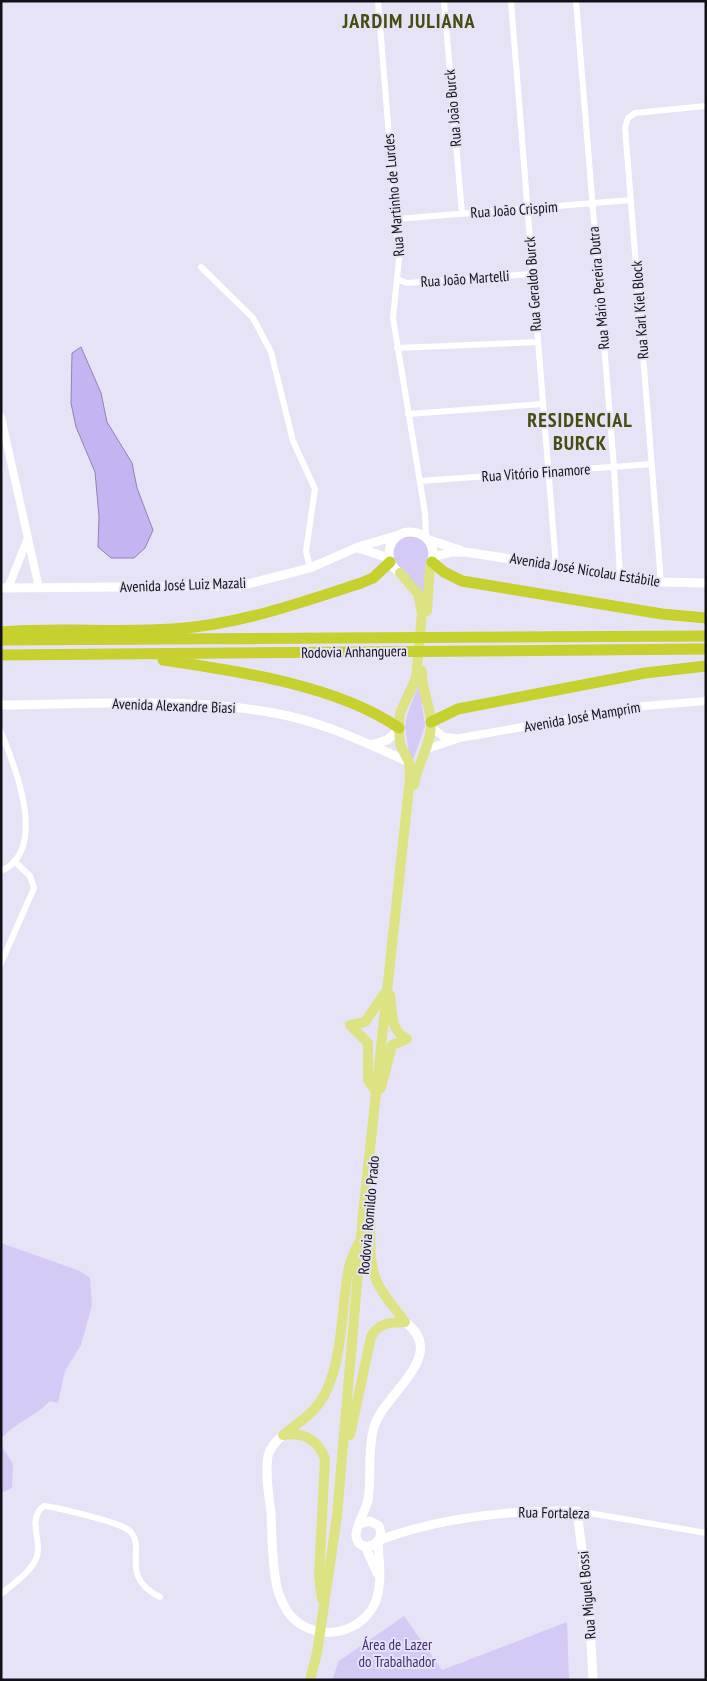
<svg xmlns="http://www.w3.org/2000/svg" width="707" height="1681" font-family="'PT Sans Narrow',sans-serif">
<style>
.green{fill:#d5c9f6}
.water{fill:#c5b4f2;stroke:#8f83b0}
.lines{fill:none;stroke-linecap:round;stroke-linejoin:round}
.minor{stroke:#fff;stroke-width:6}
.tertiary{stroke:#fff;stroke-width:8}
.secondary{stroke:#fff;stroke-width:9}
.primary{stroke:#dde382;stroke-width:10}
.motorway{stroke:#c6d02f;stroke-width:11}
.labels{text-anchor:middle;stroke-width:4;stroke-linejoin:round;paint-order:stroke}
.street-label{font-size:15px;fill:#121117;stroke:#e7e3f6}
.park-label{font-size:15px;fill:#432a71;stroke:#e7e3f6}
.district-label{font-size:20px;font-weight:bold;letter-spacing:1px;fill:#484c10;stroke:#e7e3f6}
</style>
<rect width="100%" height="100%" fill="#e7e3f6"/>
<path class="green" d="M408,536C441,535 427,585 425,606L393,558C393,547 397,540 408,536Z
M419,683L425,726L411,766L405,727L407,715Z
M1,1243L80,1271L90,1278L92,1305L81,1345L65,1371L58,1403L50,1401C35,1417 14,1423 1,1439Z
M1,1445L13,1464L12,1488L1,1493Z
M404,1616L442,1670L567,1622L569,1680H332L339,1661Z"/>
<path class="water" d="M81,347L101,393L107,422L132,463L137,488L153,530L145,548L134,558H111L98,547L99,516L95,472L76,427L71,403L72,353Z"/>
<g class="lines">
<path class="minor" d="M378,1L399,259L393,318L425,513L426,536
M444,1L462,214
M511,1L556,566
M576,1L614,467L620,576
M397,219L631,200
M201,267L253,318L271,352L293,441L315,489L306,551L310,568
M397,279L407,283L533,274
M397,348L537,342
M408,414L543,404
M420,481L652,464
M661,582L625,127L628,118L635,113L706,106
M1,732C15,766 49,850 1,871
M1,963L34,888L30,876L14,861
M577,1511L706,1533
M1,1594C12,1585 28,1574 35,1561C45,1544 25,1519 44,1506C59,1508 120,1522 130,1531C147,1549 118,1576 160,1597"/>
<path class="tertiary" d="M1,417L39,588
M8,588L28,538
M431,727L444,737L455,738
M424,750L460,738L644,706L706,701"/>
<path class="secondary" d="M429,540L460,550
M358,548L389,558
M433,557L452,552H465L661,582L706,583
M400,573C394,569 389,563 389,554C389,521 440,527 432,560
M1,588L240,586L310,568L358,547L399,535
M1,705C90,704 187,697 274,713C321,721 366,743 409,762
M371,745L387,740L399,730
M283,1435C276,1441 270,1447 268,1456C265,1475 269,1496 271,1514C272,1536 272,1560 276,1582C277,1592 282,1602 287,1611C309,1643 359,1638 375,1603C383,1584 379,1562 378,1542
M360,1524L370,1521L379,1526L381,1534C378,1548 358,1552 356,1536C355,1527 366,1510 368,1500C372,1477 367,1450 374,1427C384,1393 450,1355 405,1322
M380,1540C441,1517 512,1510 577,1511L589,1606L593,1680
M365,1546L377,1573"/>
<path class="primary" d="M427,611L430,565
M414,785C417,764 431,745 431,725C431,706 421,690 422,671
M390,995C393,1013 389,1029 407,1039
M350,1025L368,1043V1080L376,1092
M350,1025L365,1022L385,993
M381,1088L392,1045L407,1039
M370,1200C372,1226 366,1260 378,1284C385,1298 396,1309 405,1322
M283,1435C296,1424 311,1416 320,1402C343,1369 341,1311 348,1272C349,1263 354,1253 358,1244
M283,1435C303,1432 318,1439 325,1459L319,1576L322,1599
M350,1435L371,1337C378,1323 391,1322 405,1322
M310,1680L317,1653L337,1516L363,1214L410,778L409,762L400,744L399,728L400,713L416,678L422,613L418,594L400,573"/>
<path class="motorway" d="M432,562L444,572L462,581L662,614L706,618
M1,632C58,627 116,633 173,629C238,625 300,603 361,583L373,578L390,562
M1,640L706,636
M1,655L706,649
M163,660C237,671 337,685 399,728
M431,722L458,709L645,673L706,666"/>
</g>
<g class="labels">
<g class="street-label">
<text transform="translate(453 108) rotate(-95)" y="5">Rua João Burck</text>
<text transform="translate(394 195) rotate(-95)" y="5">Rua Martinho de Lurdes</text>
<text transform="translate(514 210) rotate(-4)" y="5">Rua João Crispim</text>
<text transform="translate(465 279) rotate(-4)" y="5">Rua João Martelli</text>
<text transform="translate(533 284) rotate(-94)" y="5">Rua Geraldo Burck</text>
<text transform="translate(599 288) rotate(-95)" y="5">Rua Mário Pereira Dutra</text>
<text transform="translate(640 310) rotate(-94)" y="5">Rua Karl Kiel Block</text>
<text transform="translate(536 473) rotate(-4)" y="5">Rua Vitório Finamore</text>
<text transform="translate(585 570) rotate(9)" y="5">Avenida José Nicolau Estábile</text>
<text transform="translate(183 585) rotate(-2)" y="5">Avenida José Luiz Mazali</text>
<text transform="translate(354 652) rotate(-1)" y="5">Rodovia Anhanguera</text>
<text transform="translate(174 706) rotate(2)" y="5">Avenida Alexandre Biasi</text>
<text transform="translate(582 717) rotate(-10)" y="5">Avenida José Mamprim</text>
<text transform="translate(369 1215) rotate(-85)" y="5">Rodovia Romildo Prado</text>
<text transform="translate(554 1513) rotate(1)" y="5">Rua Fortaleza</text>
<text transform="translate(587 1595) rotate(-95)" y="5">Rua Miguel Bossi</text>
</g>
<g class="park-label">
<text x="397" y="1650">Área de Lazer<tspan x="397" dy="17">do Trabalhador</tspan></text>
</g>
<g class="district-label">
<text x="409" y="28">JARDIM JULIANA</text>
<text x="580" y="427">RESIDENCIAL<tspan x="580" dy="23">BURCK</tspan></text>
</g>
</g>
<rect width="707" height="1681" fill="none" stroke="#121117" stroke-width="5"/>
</svg>
